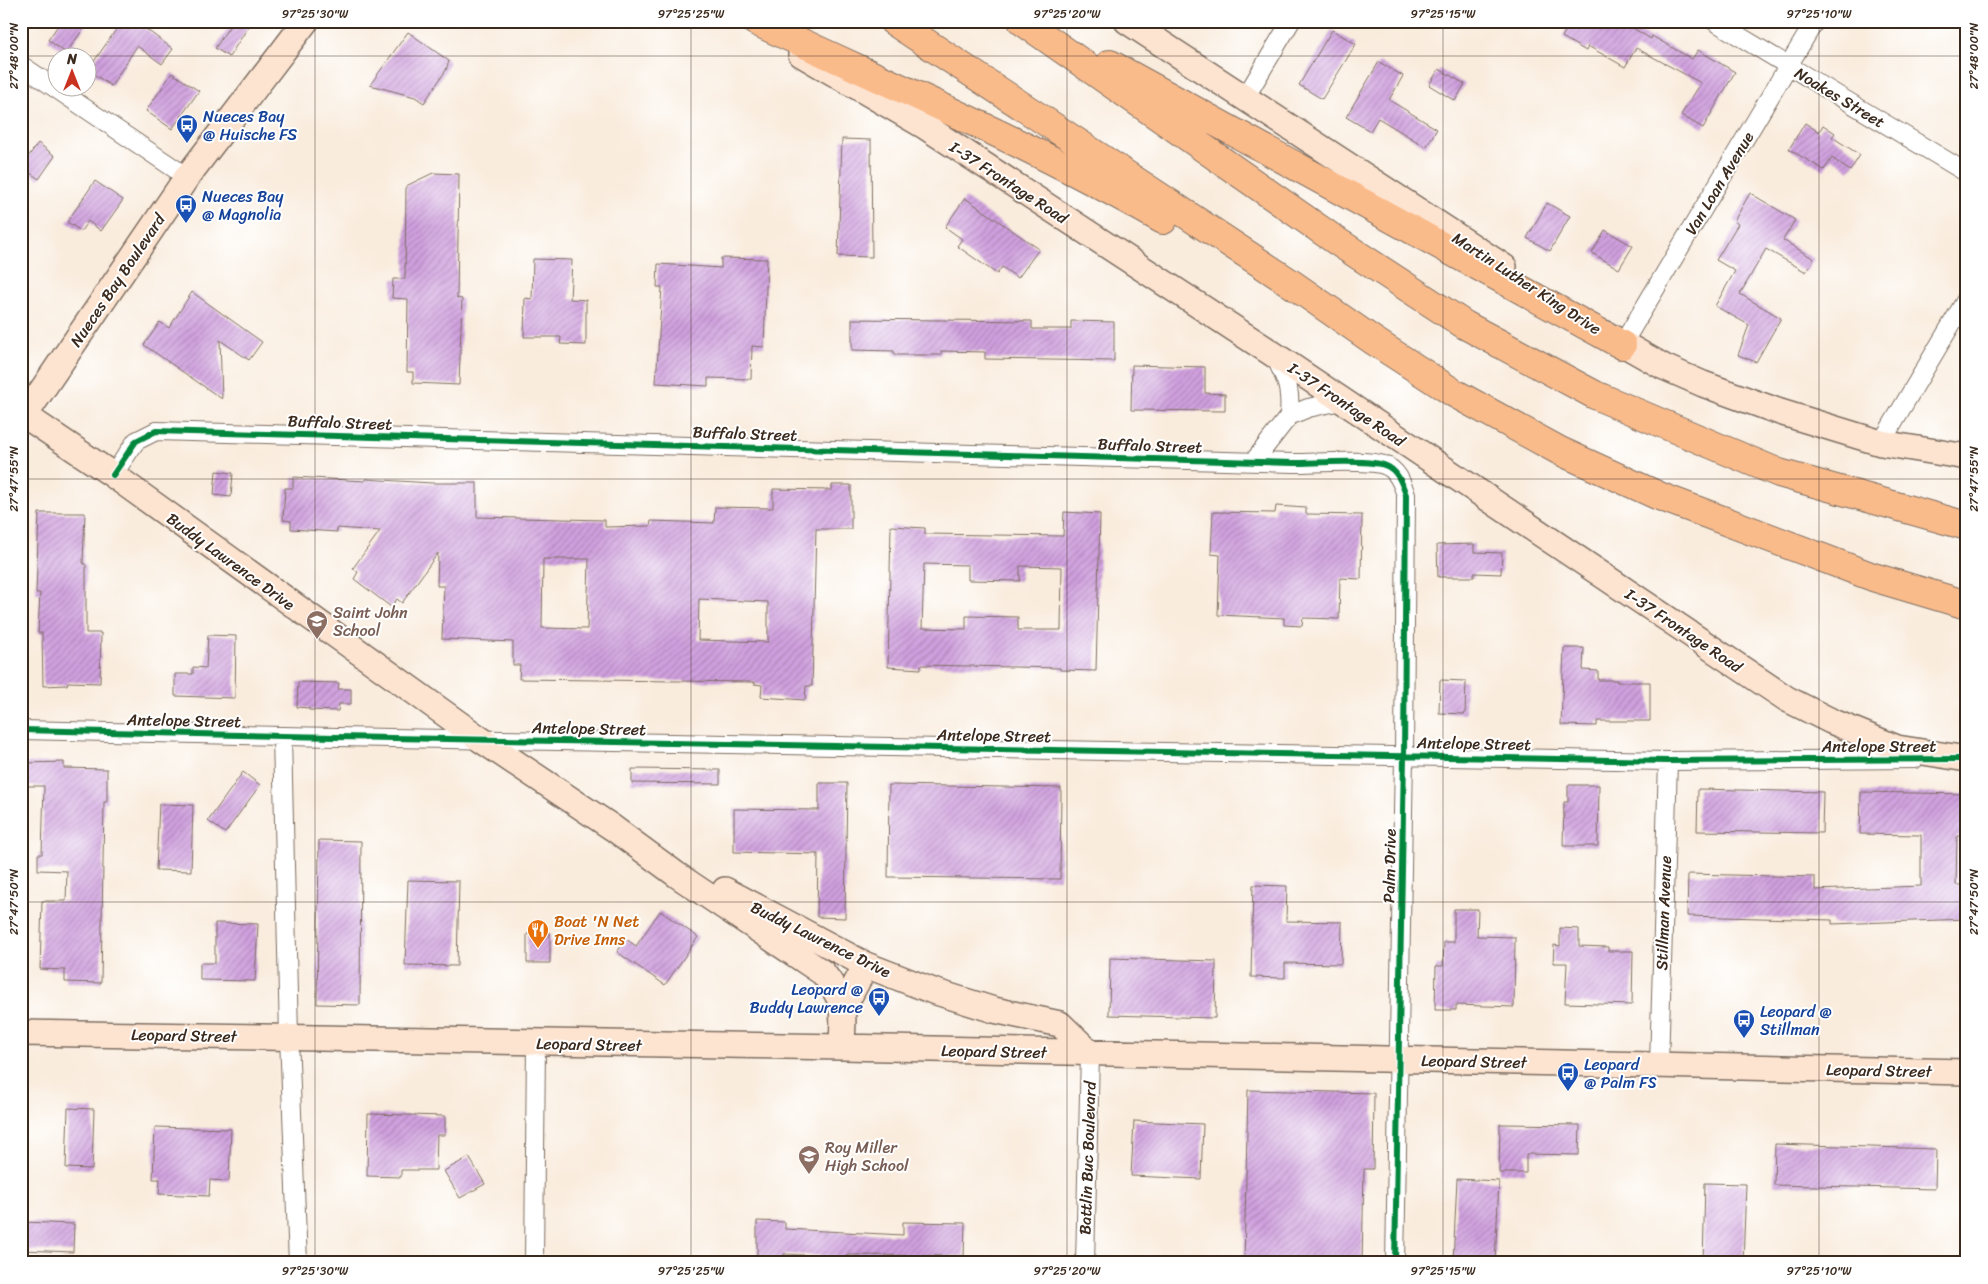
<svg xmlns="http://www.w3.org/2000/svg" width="1988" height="1284" font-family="Sriracha,sans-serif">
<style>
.building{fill:url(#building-hatch);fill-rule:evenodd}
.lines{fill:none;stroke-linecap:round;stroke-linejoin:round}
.street-casing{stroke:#7e6e61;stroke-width:20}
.secondary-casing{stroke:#7e6e61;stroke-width:28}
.highway-casing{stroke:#7e6e61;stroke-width:30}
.street{stroke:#fff;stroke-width:18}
.secondary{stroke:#fde4d1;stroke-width:25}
.highway{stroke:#fabb8b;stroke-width:28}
.cycleway-casing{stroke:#fff;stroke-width:9}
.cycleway{stroke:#00873e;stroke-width:6}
.ticks{fill:none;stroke:#3b2a1e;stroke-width:1;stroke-opacity:0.45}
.labels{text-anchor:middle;stroke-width:4;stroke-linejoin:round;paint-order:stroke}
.street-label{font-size:16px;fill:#3b2a1e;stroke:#fff}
.transit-label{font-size:16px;fill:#164399;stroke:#fff;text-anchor:start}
.education-label{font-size:16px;fill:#785e54;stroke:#fff;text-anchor:start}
.food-label{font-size:16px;fill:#c56008;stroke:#fff;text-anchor:start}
.neatline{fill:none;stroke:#3b2a1e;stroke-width:2}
.ticks-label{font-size:12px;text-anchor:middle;fill:#3b2a1e}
</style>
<defs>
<pattern id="building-hatch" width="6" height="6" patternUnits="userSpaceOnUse" patternTransform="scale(1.25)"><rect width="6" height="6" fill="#d0a0df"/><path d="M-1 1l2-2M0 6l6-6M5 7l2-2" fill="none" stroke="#aa83b4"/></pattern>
</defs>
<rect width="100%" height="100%" fill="#fff"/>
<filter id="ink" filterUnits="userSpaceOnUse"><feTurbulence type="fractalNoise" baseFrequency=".02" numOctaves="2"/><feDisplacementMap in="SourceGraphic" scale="10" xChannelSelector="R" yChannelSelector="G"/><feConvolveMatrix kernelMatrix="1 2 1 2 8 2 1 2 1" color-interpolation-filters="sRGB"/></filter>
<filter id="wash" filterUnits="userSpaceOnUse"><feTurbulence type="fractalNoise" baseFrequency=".0096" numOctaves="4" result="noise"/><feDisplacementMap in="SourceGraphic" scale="20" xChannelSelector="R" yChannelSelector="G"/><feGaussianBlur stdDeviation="1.12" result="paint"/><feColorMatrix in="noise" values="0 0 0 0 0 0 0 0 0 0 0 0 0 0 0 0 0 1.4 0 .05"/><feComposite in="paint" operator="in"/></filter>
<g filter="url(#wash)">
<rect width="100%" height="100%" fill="#f9ecdd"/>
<g id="blocks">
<path class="building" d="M61,21H89L66,53L48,40Z
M122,21H135L173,49L162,64L137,46L111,86L88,70Z
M233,21H252L229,57L215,48Z
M1571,21H1621L1651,39L1652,36L1692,59L1698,50L1735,72L1703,128L1681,115L1701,83L1636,48L1625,67L1588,46L1586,51L1562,37Z
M1332,30L1356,44L1322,99L1299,85Z
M408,32L449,61L446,70L424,103L415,97L370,85Z
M1379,62L1403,76L1389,100L1437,129L1426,147L1378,118L1370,131L1346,117Z
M1439,69L1465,84L1455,101L1429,85Z
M172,73L199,91L172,129L146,111Z
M1805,123L1819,132L1823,125L1835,133L1832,137L1860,155L1850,171L1832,158L1824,170L1789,149Z
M842,139L871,140L872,257L838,256Z
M38,143L55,156L39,179L21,167Z
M433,173L459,174L457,298L462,299L459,385L413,383V372H407L408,299L392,298L393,279H405L406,186Z
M95,181L123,200L101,231L88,221L81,231L67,222Z
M1750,193L1795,220L1783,240L1814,259L1806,272L1766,249L1740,294L1781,318L1756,362L1738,355L1749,325L1715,306L1735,271L1716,260L1738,224L1734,221Z
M965,198L1039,249L1018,278L1002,267L997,274L957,246L962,239L945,227Z
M1547,203L1570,216L1550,251L1527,238Z
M1605,230L1633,246L1619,269L1592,253Z
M721,258L767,259L764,347L752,346L751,379L708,378V386L656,383L662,287H657L658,264L721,268Z
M533,259L572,260L570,299L586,300V345L560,344L561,337H524L525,298L532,299Z
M192,292L262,342L249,360L220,340L222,399L144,345L160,322L169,328Z
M852,319L1032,321V329H1071V321L1114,322V361L985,359V352L941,351V355H894V351L852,350Z
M1132,365L1205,367V393L1225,394V411L1131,410Z
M216,471L233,473L231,497L214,495Z
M293,477L365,481V479L432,483H477V517L605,520V527L650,526L651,521L714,523L715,507L773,508V489L832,490V485H851V529H816L812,686H806L805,700L761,697L762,685L754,684L755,682L519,679L520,665H513V642L442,639L444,586H437L438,553L402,603L397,599L391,607L354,579L358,572L353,568L380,531L337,528V532L291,529V521L283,520L285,488H293ZM543,559H589L587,629L542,628ZM699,599L768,602V642L698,640Z
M1276,506L1306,508V514L1362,515L1361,579L1340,578L1339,619L1303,618L1302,626L1284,625V618L1218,615L1220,555L1211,554L1213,512L1275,513Z
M1064,512L1100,514L1096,671L1060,670V668L921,665V669L888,667L891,526L925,528V534L1063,536ZM924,564L968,565V580L1020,581V566L1062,567L1061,630H1018V617L966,616V629L922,628Z
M39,513H85L83,563L86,565V633H101L100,683L68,682L67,685L43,686L42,633H38L40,593H36Z
M1474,544V552L1502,553L1501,574L1474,573V577H1438L1437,545Z
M208,635L236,636L235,698L175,696V674H193V667L206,668Z
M1564,648H1584L1583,670L1598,671V680H1617V682H1650V721H1597V726L1561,725Z
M1440,680L1466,681L1465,714L1439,713Z
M298,682L339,683L338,689H351V704H339L338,711L309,710V708L297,707Z
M64,762V768L107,769V802H104L101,983L65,982V970L40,969L42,901H66L67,871L38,870V854H42L44,786H26V763Z
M632,769L720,770V784L632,783Z
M243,772L260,785L225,833L208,821Z
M819,783H847L845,918L817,917L818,854L734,852V809L819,810Z
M889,785L1061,788L1060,879L888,877Z
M1568,785H1599L1598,846H1563L1564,802H1568Z
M1698,789L1823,792L1822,833L1697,831Z
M1861,792L1967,794L1966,836H1957L1956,885H1966L1967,919L1832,924V920L1687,916L1688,874L1815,877V890L1921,886V835L1860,834Z
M159,804L193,805L191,871L156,870Z
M319,840L361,841L360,1005L317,1004Z
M408,880L459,881L457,966L405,965Z
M1253,885L1287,886L1286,921L1342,922L1341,964L1285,963V978L1251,977Z
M1454,909H1478L1477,936L1515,937L1514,1007L1456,1005V1010H1435L1436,966H1443L1444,942H1454Z
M660,911L698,937L665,985L617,952L626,939L636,946Z
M215,923L258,924L255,981L200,980V963H215Z
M1560,928L1579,929V946L1608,947V951H1633L1632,1005L1565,1003L1567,963H1553L1554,945L1560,946Z
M550,933V963H527V934Z
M1110,958L1216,961L1215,1018L1109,1015Z
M1248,1090L1374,1093L1373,1169H1364L1362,1263H1244Z
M68,1108L94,1109L92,1169L66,1168Z
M368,1114L445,1116V1135H437L436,1170H401V1177L367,1176Z
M1134,1121L1203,1124L1201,1179L1131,1176Z
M1500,1124L1580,1125L1579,1155L1526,1154V1173H1499Z
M155,1127L231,1129L229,1181L210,1180L209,1196L159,1194L160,1179H153Z
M1775,1144L1936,1149L1935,1189L1774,1185Z
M469,1157L485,1184L460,1198L444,1171Z
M1457,1179L1499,1181L1495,1263H1453Z
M1705,1183L1746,1184L1743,1263H1703Z
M757,1221L785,1222V1229L903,1235V1222L965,1223L964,1256L847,1255V1257L784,1254V1263H757Z
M23,1222L74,1224L73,1252L22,1250Z"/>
</g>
</g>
<g filter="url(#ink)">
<use href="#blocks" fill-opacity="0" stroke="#7e6e61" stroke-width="1"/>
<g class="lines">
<g class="street-casing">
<path id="street" d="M1714,21L1967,173
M21,65L187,177
M1245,98L1291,21
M1622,345L1815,21
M1275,357C1287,380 1291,389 1289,416
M1881,443L1967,298
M1254,461L1289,416L1308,408L1341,401
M113,475L136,441L156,431L1294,463C1316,463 1365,459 1384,465C1397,469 1402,483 1406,495L1404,756L1395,1263
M21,730L282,736L1668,761L1915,759
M282,736L289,1037L298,1263
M1659,1065L1668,761
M534,1263L536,1043
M1085,1263L1090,1053"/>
</g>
<g class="secondary-casing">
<path id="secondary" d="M1127,21L1504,267
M801,54L926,127L1270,352L1787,699L1831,721L1897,748L1967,759
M1604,333L1664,367L1703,384L1780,412L1881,443L1967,457
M21,413L113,475L480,739L613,828L677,875L823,973C847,1003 843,1011 842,1047
M21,421L187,177L306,21
M725,890L866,965L933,991L994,1010L1060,1024L1090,1053
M843,1008L866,965
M21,1033L842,1047L1967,1072"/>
</g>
<g class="highway-casing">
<path id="highway" d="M755,21C891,85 1032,144 1163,220
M893,21L1292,284L1374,341L1454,393L1560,451L1659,496L1873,577L1967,605
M1022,21L1338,242L1465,325L1595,395L1779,473L1967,526
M1110,64L1622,345"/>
</g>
<use href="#street" class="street"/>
<use href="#secondary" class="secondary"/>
<use href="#highway" class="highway"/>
<g class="cycleway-casing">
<path id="cycleway" d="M113,475L136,441L156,431L1294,463C1316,463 1365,459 1384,465C1397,469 1402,483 1406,495L1404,756L1395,1263
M21,730L282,736L1668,761L1962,759"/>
</g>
<use href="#cycleway" class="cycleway"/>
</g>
</g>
<path class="ticks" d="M315,21V1263M691,21V1263M1067,21V1263M1443,21V1263M1819,21V1263M21,56H1967M21,479H1967M21,902H1967"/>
<defs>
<g id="bus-pin" transform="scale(1.125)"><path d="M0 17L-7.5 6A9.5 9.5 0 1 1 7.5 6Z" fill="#1a4fb4" stroke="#fff"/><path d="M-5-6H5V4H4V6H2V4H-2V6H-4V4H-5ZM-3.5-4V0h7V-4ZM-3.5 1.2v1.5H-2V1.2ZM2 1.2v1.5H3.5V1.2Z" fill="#fff"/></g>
<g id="school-pin" transform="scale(1.125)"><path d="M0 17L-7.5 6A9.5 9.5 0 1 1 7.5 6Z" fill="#8d6e63" stroke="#fff"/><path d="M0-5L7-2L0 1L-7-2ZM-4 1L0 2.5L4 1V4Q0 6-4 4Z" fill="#fff"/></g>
<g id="restaurant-pin" transform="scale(1.125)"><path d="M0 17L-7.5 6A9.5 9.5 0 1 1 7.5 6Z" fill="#e8710a" stroke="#fff"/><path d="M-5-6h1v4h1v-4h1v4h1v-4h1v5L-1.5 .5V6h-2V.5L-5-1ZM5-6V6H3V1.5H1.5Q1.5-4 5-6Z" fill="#fff"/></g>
</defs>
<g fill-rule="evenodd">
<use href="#bus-pin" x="187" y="125"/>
<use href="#bus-pin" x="186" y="205"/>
<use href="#school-pin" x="317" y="621"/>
<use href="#restaurant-pin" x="538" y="930"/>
<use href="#bus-pin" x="879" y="998"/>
<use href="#bus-pin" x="1744" y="1020"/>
<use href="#bus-pin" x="1568" y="1073"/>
<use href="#school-pin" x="809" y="1156"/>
</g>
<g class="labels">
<g class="street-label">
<text transform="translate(1840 97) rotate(31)" y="6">Noakes Street</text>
<text transform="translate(1009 182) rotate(33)" y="6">I-37 Frontage Road</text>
<text transform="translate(1719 183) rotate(-59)" y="6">Van Loan Avenue</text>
<text transform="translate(117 280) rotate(-56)" y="6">Nueces Bay Boulevard</text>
<text transform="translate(1527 283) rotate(33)" y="6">Martin Luther King Drive</text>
<text transform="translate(1347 404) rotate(34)" y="6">I-37 Frontage Road</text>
<text transform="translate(340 422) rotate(2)" y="6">Buffalo Street</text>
<text transform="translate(745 433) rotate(2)" y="6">Buffalo Street</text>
<text transform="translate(1150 445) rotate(2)" y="6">Buffalo Street</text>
<text transform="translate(231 561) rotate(36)" y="6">Buddy Lawrence Drive</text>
<text transform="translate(1684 630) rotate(34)" y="6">I-37 Frontage Road</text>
<text transform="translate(184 720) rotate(1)" y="6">Antelope Street</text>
<text transform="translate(589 728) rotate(1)" y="6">Antelope Street</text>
<text transform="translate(994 735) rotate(1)" y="6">Antelope Street</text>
<text transform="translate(1474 743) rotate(1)" y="6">Antelope Street</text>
<text x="1879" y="752">Antelope Street</text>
<text transform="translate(1389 866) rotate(-89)" y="6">Palm Drive</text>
<text transform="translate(1663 913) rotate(-88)" y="6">Stillman Avenue</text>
<text transform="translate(821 939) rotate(26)" y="6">Buddy Lawrence Drive</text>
<text transform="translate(184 1035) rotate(1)" y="6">Leopard Street</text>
<text transform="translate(589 1044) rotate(1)" y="6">Leopard Street</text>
<text transform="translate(994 1051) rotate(1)" y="6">Leopard Street</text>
<text transform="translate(1474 1061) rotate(1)" y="6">Leopard Street</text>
<text transform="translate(1879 1070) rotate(1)" y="6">Leopard Street</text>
<text transform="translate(1087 1158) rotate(-88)" y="6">Battlin Buc Boulevard</text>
</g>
<g class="transit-label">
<text x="203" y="122">Nueces Bay<tspan x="203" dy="18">@ Huische FS</tspan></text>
<text x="202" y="202">Nueces Bay<tspan x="202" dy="18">@ Magnolia</tspan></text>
<text x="863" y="995" text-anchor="end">Leopard @<tspan x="863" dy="18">Buddy Lawrence</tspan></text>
<text x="1760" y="1017">Leopard @<tspan x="1760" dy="18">Stillman</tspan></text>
<text x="1584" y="1070">Leopard<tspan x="1584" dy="18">@ Palm FS</tspan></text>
</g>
<g class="education-label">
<text x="333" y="618">Saint John<tspan x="333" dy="18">School</tspan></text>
<text x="825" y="1153">Roy Miller<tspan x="825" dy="18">High School</tspan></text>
</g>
<g class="food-label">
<text x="554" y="927">Boat 'N Net<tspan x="554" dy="18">Drive Inns</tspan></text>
</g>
</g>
<rect width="1988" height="1284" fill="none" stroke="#fff" stroke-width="55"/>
<g transform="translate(72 72)"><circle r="24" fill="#ffffff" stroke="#b1aaa5"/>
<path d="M0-4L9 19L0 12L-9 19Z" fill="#c8321e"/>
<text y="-8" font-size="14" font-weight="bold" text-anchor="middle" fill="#3b2a1e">N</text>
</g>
<rect x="28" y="28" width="1932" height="1228" class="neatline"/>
<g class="ticks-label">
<text x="315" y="18">97°25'30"W</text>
<text x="691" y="18">97°25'25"W</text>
<text x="1067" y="18">97°25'20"W</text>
<text x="1443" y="18">97°25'15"W</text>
<text x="1819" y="18">97°25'10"W</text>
<text transform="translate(14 56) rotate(-90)" y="4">27°48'00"N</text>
<text transform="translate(1974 56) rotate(-90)" y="4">27°48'00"N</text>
<text transform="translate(14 479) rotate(-90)" y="4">27°47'55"N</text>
<text transform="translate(1974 479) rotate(-90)" y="4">27°47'55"N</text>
<text transform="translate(14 902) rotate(-90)" y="4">27°47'50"N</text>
<text transform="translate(1974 902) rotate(-90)" y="4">27°47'50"N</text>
<text x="315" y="1275">97°25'30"W</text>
<text x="691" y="1275">97°25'25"W</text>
<text x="1067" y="1275">97°25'20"W</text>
<text x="1443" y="1275">97°25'15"W</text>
<text x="1819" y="1275">97°25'10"W</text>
</g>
</svg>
